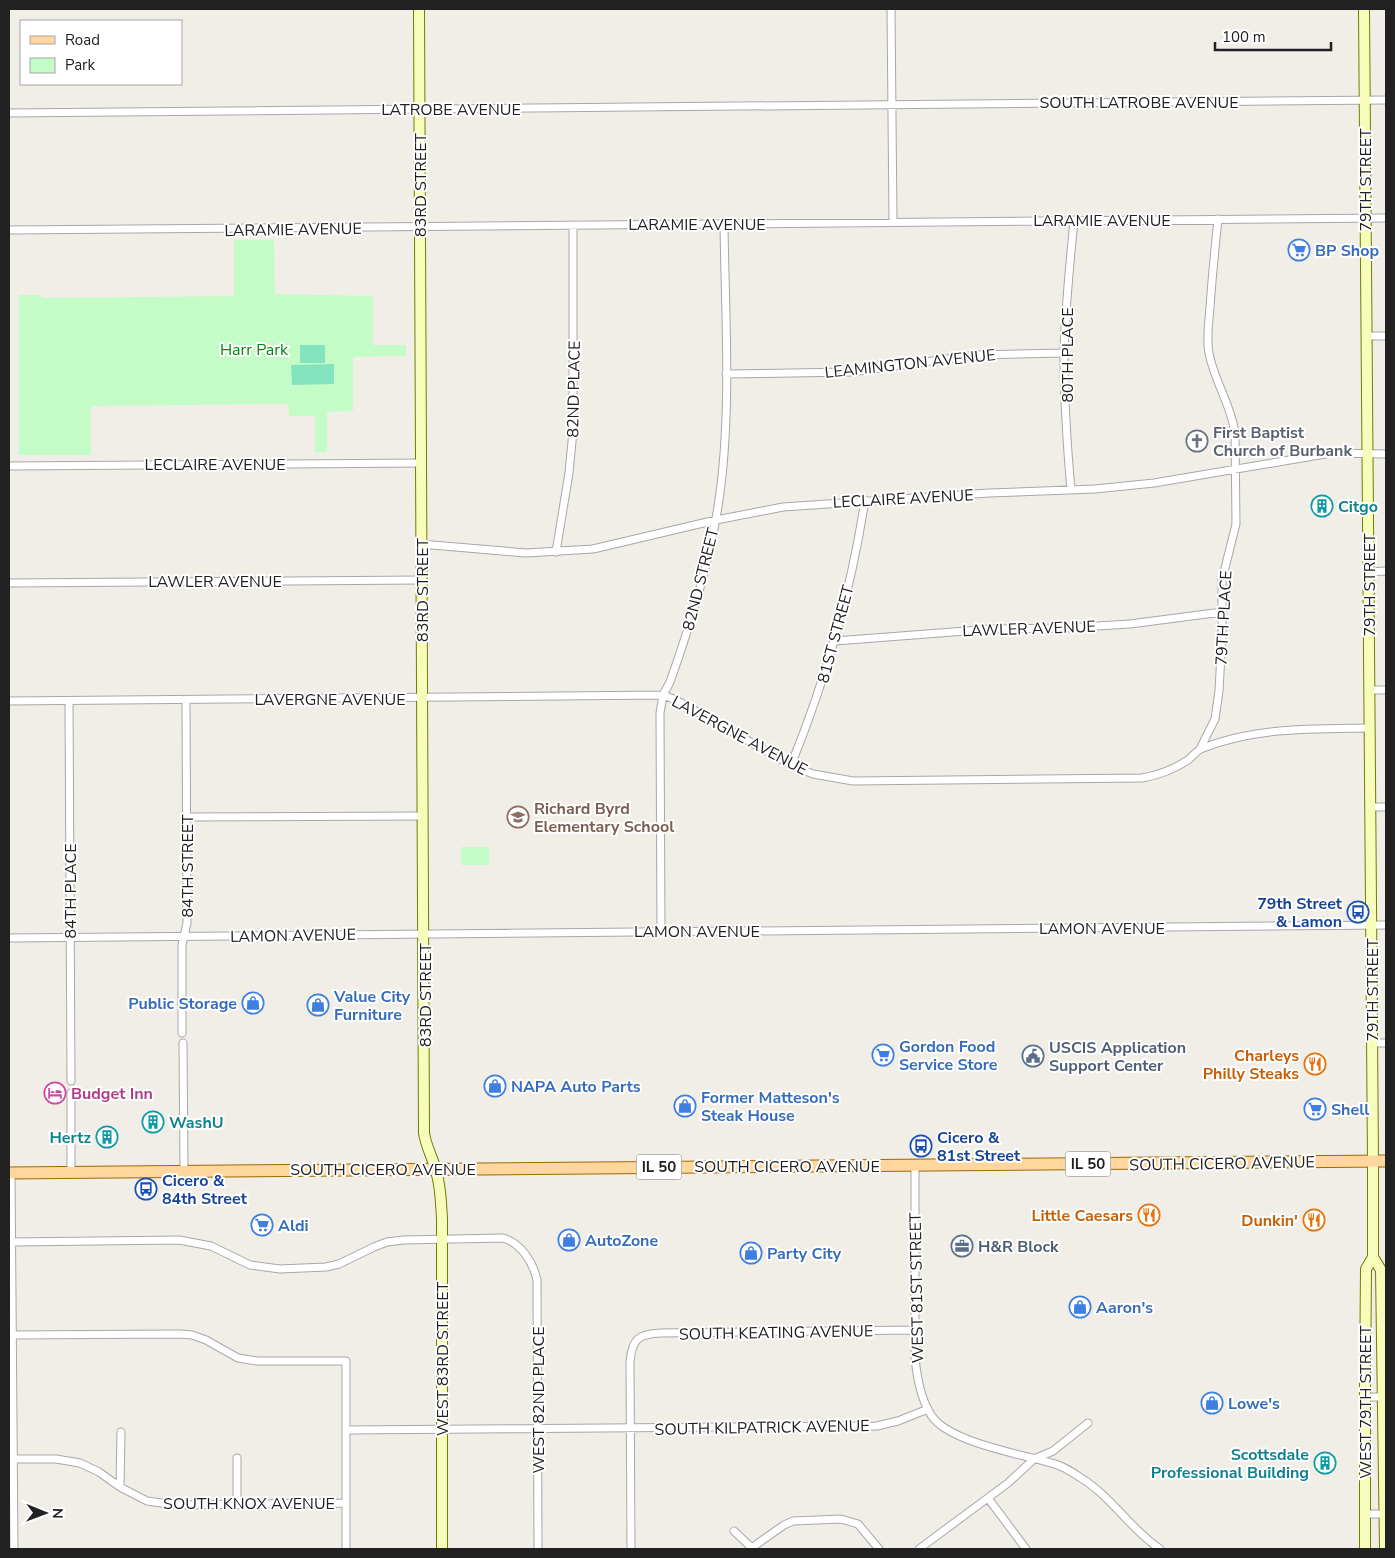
<svg xmlns="http://www.w3.org/2000/svg" width="1395" height="1558" font-family="'Nunito Sans',sans-serif">
<style>
.park{fill:#c4fcc8}
.pitch{fill:#83e3be}
.lines{fill:none;stroke-linecap:round;stroke-linejoin:round}
.street-casing{stroke:#a8a8a8;stroke-width:9}
.secondary-casing{stroke:#707e01;stroke-width:12}
.primary-casing{stroke:#9d6a00;stroke-width:13}
.street{stroke:#fff;stroke-width:7}
.secondary{stroke:#f8fcba;stroke-width:10}
.primary{stroke:#ffd69e;stroke-width:11}
.labels{text-anchor:middle;stroke-width:4;stroke-linejoin:round;paint-order:stroke}
.shield{fill:#fff;stroke:#646464;stroke-width:1}
.shield-label{font-size:15px;font-weight:bold;fill:#212121}
.street-label{font-size:16px;fill:#212121;stroke:#fff}
.shop-label{font-size:16px;font-weight:bold;fill:#366cbe;stroke:#fff;text-anchor:start}
.park-label{font-size:16px;fill:#088613;stroke:#fff}
.worship-label{font-size:16px;font-weight:bold;fill:#5b616d;stroke:#fff;text-anchor:start}
.culture-label{font-size:16px;font-weight:bold;fill:#0d838f;stroke:#fff;text-anchor:start}
.education-label{font-size:16px;font-weight:bold;fill:#785e54;stroke:#fff;text-anchor:start}
.transit-label{font-size:16px;font-weight:bold;fill:#164399;stroke:#fff;text-anchor:start}
.service-label{font-size:16px;font-weight:bold;fill:#4e5e75;stroke:#fff;text-anchor:start}
.food-label{font-size:16px;font-weight:bold;fill:#c56008;stroke:#fff;text-anchor:end}
.hotel-label{font-size:16px;font-weight:bold;fill:#b23c85;stroke:#fff;text-anchor:start}
</style>
<rect width="100%" height="100%" fill="#f1eee7"/>
<path class="park" d="M234,240H274L275,294L373,296V345H406V356L353,357V411L327,412V452H315V416H289L288,404L91,406V455H19V295H41L42,298L234,296Z
M461,847H489V865H461Z"/>
<path class="pitch" d="M300,345H325V363H300Z
M334,364V384L292,385L291,365Z"/>
<g class="lines">
<g class="street-casing">
<path id="street" d="M891,9L893,222
M9,113L1386,100
M9,230C468,229 927,220 1386,218
M1367,336H1386
M726,374L851,372L977,355L1064,353
M9,466L421,463
M1071,490C1067,445 1064,399 1064,353C1065,309 1070,264 1074,220
M421,544L526,553L593,549L716,520L783,507L989,493L1095,489L1154,483L1331,453L1386,454
M556,552L569,473L573,431V225
M1368,572L1386,571
M9,583L422,580
M835,641L992,629L1065,628L1130,624L1222,612
M1369,690H1386
M9,701L663,695L676,700L791,765L813,774L853,781L1142,778C1159,775 1173,770 1188,760C1193,756 1197,750 1203,748C1257,727 1312,729 1370,728
M69,701L71,1081
M1200,749L1215,719L1219,691L1222,635V580L1236,524L1235,433C1231,404 1214,381 1209,353C1206,338 1209,322 1210,307C1212,278 1215,248 1218,219
M791,765C826,679 851,591 865,500
M1370,807H1386
M187,817L423,816
M661,931L660,713L663,695L670,682C691,623 710,562 719,500C732,410 725,314 724,224
M9,938L1386,925
M182,1033V945L187,923L186,700
M183,1043L184,1171
M1372,1043H1386
M71,1093V1172
M915,1165V1358C917,1378 921,1403 934,1419C955,1443 1020,1454 1051,1463C1062,1465 1072,1472 1081,1478C1112,1497 1130,1529 1160,1549
M11,1173L14,1549
M12,1242L179,1240L211,1246L250,1265L280,1269L326,1267L339,1264L374,1247L387,1242L403,1240L503,1238C521,1243 533,1262 537,1280L538,1549
M12,1335L179,1334L192,1335L206,1340L238,1358L257,1361H346V1549
M1365,1397H1386
M346,1430L877,1426L898,1421L928,1409
M237,1458V1505
M13,1459H56L80,1463L99,1472L120,1487L147,1501L176,1505L346,1503
M120,1487L121,1432
M988,1498L1026,1549
M1365,1514H1386
M734,1531L752,1548
M631,1549L630,1362C632,1339 638,1334 661,1333L915,1330
M750,1549L784,1525L793,1521L841,1519L858,1524L879,1549
M919,1549L1008,1483L1034,1459L1053,1451L1088,1423"/>
</g>
<g class="secondary-casing">
<path id="secondary" d="M419,9L424,1133C426,1147 433,1158 436,1171C441,1187 441,1203 442,1219V1549
M1364,9L1373,1161V1257L1366,1269L1365,1387V1549
M1373,1257L1381,1270L1385,1549"/>
</g>
<g class="primary-casing">
<path id="primary" d="M9,1173L1386,1161"/>
</g>
<use href="#street" class="street"/>
<use href="#secondary" class="secondary"/>
<use href="#primary" class="primary"/>
</g>
<defs>
<g id="supermarket-ring" transform="scale(1.125)"><circle r="9.5" fill="#fff" stroke="#3f7fe0" stroke-width="1.5"/><path d="M-6-5.5h2.5l.6 2H6L4.5 2H-2.5L-4.4-4H-6ZM-1.5 3.2a1.3 1.3 0 1 0 .1 0ZM3 3.2a1.3 1.3 0 1 0 .1 0Z" fill="#3f7fe0"/></g>
<g id="church-ring" transform="scale(1.125)"><circle r="9.5" fill="#fff" stroke="#6b7280" stroke-width="1.5"/><path d="M-1.2-6h2.4v3.5h3.3v2.4h-3.3V6h-2.4V-.1h-3.3v-2.4h3.3Z" fill="#6b7280"/></g>
<g id="building-ring" transform="scale(1.125)"><circle r="9.5" fill="#fff" stroke="#0f9aa8" stroke-width="1.5"/><path d="M-4-6H4V6H1V3H-1V6H-4ZM-2.5-4.3h1.7v1.8h-1.7ZM.8-4.3h1.7v1.8H.8ZM-2.5-1h1.7V.8h-1.7ZM.8-1h1.7V.8H.8Z" fill="#0f9aa8"/></g>
<g id="school-ring" transform="scale(1.125)"><circle r="9.5" fill="#fff" stroke="#8d6e63" stroke-width="1.5"/><path d="M0-5L7-2L0 1L-7-2ZM-4 1L0 2.5L4 1V4Q0 6-4 4Z" fill="#8d6e63"/></g>
<g id="bus-ring" transform="scale(1.125)"><circle r="9.5" fill="#fff" stroke="#1a4fb4" stroke-width="1.5"/><path d="M-5-6H5V4H4V6H2V4H-2V6H-4V4H-5ZM-3.5-4V0h7V-4ZM-3.5 1.2v1.5H-2V1.2ZM2 1.2v1.5H3.5V1.2Z" fill="#1a4fb4"/></g>
<g id="shop-ring" transform="scale(1.125)"><circle r="9.5" fill="#fff" stroke="#3f7fe0" stroke-width="1.5"/><path d="M-5-2.5h2.3a2.7 3.5 0 0 1 5.4 0H5L5.5 6h-11ZM-1.5-2.5h3a1.5 2.3 0 0 0-3 0Z" fill="#3f7fe0"/></g>
<g id="civic-ring" transform="scale(1.125)"><circle r="9.5" fill="#fff" stroke="#5c6f8a" stroke-width="1.5"/><path d="M-.6-6.5H3V-4.5H.6V-3L4-1V1h2V6H-6V1h2V-1L-.6-3ZM-1.2 2.5V6h2.4V2.5Z" fill="#5c6f8a"/></g>
<g id="restaurant-ring" transform="scale(1.125)"><circle r="9.5" fill="#fff" stroke="#e8710a" stroke-width="1.5"/><path d="M-5-6h1v4h1v-4h1v4h1v-4h1v5L-1.5 .5V6h-2V.5L-5-1ZM5-6V6H3V1.5H1.5Q1.5-4 5-6Z" fill="#e8710a"/></g>
<g id="hotel-ring" transform="scale(1.125)"><circle r="9.5" fill="#fff" stroke="#d1479c" stroke-width="1.5"/><path d="M-6-4.5h1.5V1H6V5H4.5V3h-9V5H-6ZM-4 0a1.8 1.8 0 1 1 3.6 0ZM.5 0V-2.5h3Q6-2.5 6 0Z" fill="#d1479c"/></g>
<g id="office-ring" transform="scale(1.125)"><circle r="9.5" fill="#fff" stroke="#5c6f8a" stroke-width="1.5"/><path d="M-6-3h4V-5.5h4V-3h4V5H-6ZM-1-4.5V-3h2v-1.5ZM-6 0V1H6V0Z" fill="#5c6f8a"/></g>
</defs>
<g fill-rule="evenodd">
<use href="#supermarket-ring" x="1299" y="250"/>
<use href="#church-ring" x="1197" y="441"/>
<use href="#building-ring" x="1322" y="506"/>
<use href="#school-ring" x="518" y="817"/>
<use href="#bus-ring" x="1358" y="912"/>
<use href="#shop-ring" x="253" y="1003"/>
<use href="#shop-ring" x="318" y="1005"/>
<use href="#supermarket-ring" x="883" y="1055"/>
<use href="#civic-ring" x="1033" y="1056"/>
<use href="#restaurant-ring" x="1315" y="1064"/>
<use href="#shop-ring" x="495" y="1086"/>
<use href="#hotel-ring" x="55" y="1093"/>
<use href="#shop-ring" x="685" y="1106"/>
<use href="#supermarket-ring" x="1315" y="1109"/>
<use href="#building-ring" x="153" y="1122"/>
<use href="#building-ring" x="107" y="1137"/>
<use href="#bus-ring" x="921" y="1146"/>
<use href="#bus-ring" x="146" y="1189"/>
<use href="#restaurant-ring" x="1149" y="1215"/>
<use href="#restaurant-ring" x="1314" y="1220"/>
<use href="#supermarket-ring" x="262" y="1225"/>
<use href="#shop-ring" x="569" y="1240"/>
<use href="#office-ring" x="962" y="1246"/>
<use href="#shop-ring" x="751" y="1253"/>
<use href="#shop-ring" x="1080" y="1307"/>
<use href="#shop-ring" x="1212" y="1403"/>
<use href="#building-ring" x="1325" y="1463"/>
</g>
<g class="labels">
<g class="shield">
<rect x="1065.5" y="1151.5" width="45" height="25" rx="4"/>
<rect x="636.5" y="1154.5" width="45" height="25" rx="4"/>
</g>
<g class="shield-label">
<text x="1088" y="1169">IL 50</text>
<text x="659" y="1172">IL 50</text>
</g>
<g class="street-label">
<text x="1139" y="108">SOUTH LATROBE AVENUE</text>
<text x="451" y="115">LATROBE AVENUE</text>
<text transform="translate(1365 180) rotate(-90)" y="6">79TH STREET</text>
<text transform="translate(420 185) rotate(-90)" y="6">83RD STREET</text>
<text x="1102" y="226">LARAMIE AVENUE</text>
<text x="697" y="230">LARAMIE AVENUE</text>
<text transform="translate(293 229) rotate(-1)" y="6">LARAMIE AVENUE</text>
<text transform="translate(1067 355) rotate(-90)" y="6">80TH PLACE</text>
<text transform="translate(910 363) rotate(-6)" y="6">LEAMINGTON AVENUE</text>
<text transform="translate(573 389) rotate(-89)" y="6">82ND PLACE</text>
<text x="215" y="470">LECLAIRE AVENUE</text>
<text transform="translate(903 498) rotate(-3)" y="6">LECLAIRE AVENUE</text>
<text transform="translate(700 579) rotate(-76)" y="6">82ND STREET</text>
<text x="215" y="587">LAWLER AVENUE</text>
<text transform="translate(1369 585) rotate(-90)" y="6">79TH STREET</text>
<text transform="translate(422 590) rotate(-90)" y="6">83RD STREET</text>
<text transform="translate(1223 618) rotate(-87)" y="6">79TH PLACE</text>
<text transform="translate(1029 628) rotate(-2)" y="6">LAWLER AVENUE</text>
<text transform="translate(835 634) rotate(-75)" y="6">81ST STREET</text>
<text x="330" y="705">LAVERGNE AVENUE</text>
<text transform="translate(740 735) rotate(28)" y="6">LAVERGNE AVENUE</text>
<text transform="translate(187 866) rotate(-90)" y="6">84TH STREET</text>
<text transform="translate(70 891) rotate(-90)" y="6">84TH PLACE</text>
<text x="1102" y="934">LAMON AVENUE</text>
<text x="697" y="937">LAMON AVENUE</text>
<text transform="translate(293 935) rotate(-1)" y="6">LAMON AVENUE</text>
<text transform="translate(1372 990) rotate(-90)" y="6">79TH STREET</text>
<text transform="translate(425 995) rotate(-90)" y="6">83RD STREET</text>
<text transform="translate(1222 1163) rotate(-1)" y="6">SOUTH CICERO AVENUE</text>
<text x="787" y="1172">SOUTH CICERO AVENUE</text>
<text x="383" y="1175">SOUTH CICERO AVENUE</text>
<text transform="translate(916 1288) rotate(-91)" y="6">WEST 81ST STREET</text>
<text transform="translate(776 1332) rotate(-1)" y="6">SOUTH KEATING AVENUE</text>
<text transform="translate(442 1359) rotate(-90)" y="6">WEST 83RD STREET</text>
<text transform="translate(538 1400) rotate(-90)" y="6">WEST 82ND PLACE</text>
<text transform="translate(1365 1402) rotate(-90)" y="6">WEST 79TH STREET</text>
<text transform="translate(762 1427) rotate(-1)" y="6">SOUTH KILPATRICK AVENUE</text>
<text x="249" y="1509">SOUTH KNOX AVENUE</text>
</g>
<g class="shop-label">
<text x="1315" y="256">BP Shop</text>
<text x="334" y="1002">Value City<tspan x="334" dy="18">Furniture</tspan></text>
<text x="237" y="1009" text-anchor="end">Public Storage</text>
<text x="899" y="1052">Gordon Food<tspan x="899" dy="18">Service Store</tspan></text>
<text x="511" y="1092">NAPA Auto Parts</text>
<text x="701" y="1103">Former Matteson's<tspan x="701" dy="18">Steak House</tspan></text>
<text x="1331" y="1115">Shell</text>
<text x="278" y="1231">Aldi</text>
<text x="585" y="1246">AutoZone</text>
<text x="767" y="1259">Party City</text>
<text x="1096" y="1313">Aaron's</text>
<text x="1228" y="1409">Lowe's</text>
</g>
<g class="park-label">
<text x="254" y="355">Harr Park</text>
</g>
<g class="worship-label">
<text x="1213" y="438">First Baptist<tspan x="1213" dy="18">Church of Burbank</tspan></text>
</g>
<g class="culture-label">
<text x="1338" y="512">Citgo</text>
<text x="169" y="1128">WashU</text>
<text x="91" y="1143" text-anchor="end">Hertz</text>
<text x="1309" y="1460" text-anchor="end">Scottsdale<tspan x="1309" dy="18">Professional Building</tspan></text>
</g>
<g class="education-label">
<text x="534" y="814">Richard Byrd<tspan x="534" dy="18">Elementary School</tspan></text>
</g>
<g class="transit-label">
<text x="1342" y="909" text-anchor="end">79th Street<tspan x="1342" dy="18">&amp; Lamon</tspan></text>
<text x="937" y="1143">Cicero &amp;<tspan x="937" dy="18">81st Street</tspan></text>
<text x="162" y="1186">Cicero &amp;<tspan x="162" dy="18">84th Street</tspan></text>
</g>
<g class="service-label">
<text x="1049" y="1053">USCIS Application<tspan x="1049" dy="18">Support Center</tspan></text>
<text x="978" y="1252">H&amp;R Block</text>
</g>
<g class="food-label">
<text x="1299" y="1061">Charleys<tspan x="1299" dy="18">Philly Steaks</tspan></text>
<text x="1133" y="1221">Little Caesars</text>
<text x="1298" y="1226">Dunkin'</text>
</g>
<g class="hotel-label">
<text x="71" y="1099">Budget Inn</text>
</g>
</g>
<rect width="1395" height="1558" fill="none" stroke="#212121" stroke-width="20"/>
<rect x="20" y="20" width="162" height="65" fill="#ffffff" stroke="#a6a6a6"/>
<rect x="30" y="36" width="25" height="8" fill="#ffd69e" stroke="#a6a6a6"/>
<text x="65" y="45" font-size="15" fill="#212121">Road</text>
<rect x="30" y="58" width="25" height="15" fill="#c4fcc8" stroke="#a6a6a6"/>
<text x="65" y="70" font-size="15" fill="#212121">Park</text>
<g transform="translate(45 1513) rotate(91)" stroke="#ffffff" stroke-width="4" paint-order="stroke">
<path d="M0-4L9 19L0 12L-9 19Z" fill="#212121"/>
<text y="-8" font-size="14" font-weight="bold" text-anchor="middle" fill="#212121">N</text>
</g>
<path d="M1215 42v8h116v-8" fill="none" stroke="#212121" stroke-width="2.5"/>
<text x="1222" y="42" font-size="15" fill="#212121" stroke="#ffffff" stroke-width="4" paint-order="stroke">100 m</text>
</svg>
